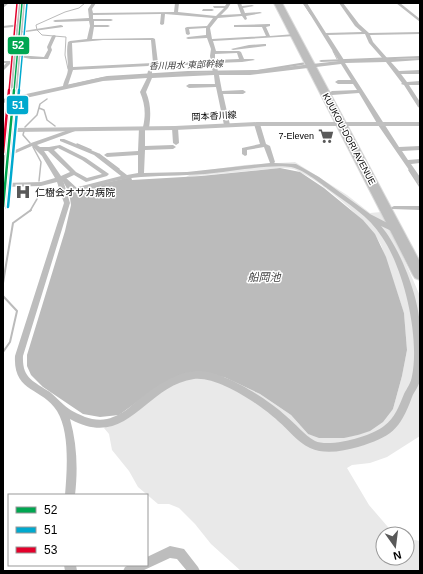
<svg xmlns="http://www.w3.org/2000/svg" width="423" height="574" font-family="Arial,'Noto Sans JP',sans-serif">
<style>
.green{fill:#e9e9e9}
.water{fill:#bbb}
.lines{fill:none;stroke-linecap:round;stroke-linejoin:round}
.stream-far2{stroke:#bbb;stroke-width:1}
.stream-far1{stroke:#bbb;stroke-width:1.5}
.stream{stroke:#bbb;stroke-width:2}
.canal{fill:#bbb;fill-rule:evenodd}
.highway-casing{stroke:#dbdbdb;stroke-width:2}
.street{fill:#bdbdbd;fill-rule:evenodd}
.secondary{fill:#c0c0c0;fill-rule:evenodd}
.highway{fill:#bdbdbd;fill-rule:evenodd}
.bus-1-far1-casing{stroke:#fff;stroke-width:3}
.bus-1-casing{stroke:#fff;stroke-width:5}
.bus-2-far1-casing{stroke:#fff;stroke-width:3}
.bus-2-casing{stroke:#fff;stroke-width:5}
.bus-3-far1-casing{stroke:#fff;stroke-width:3}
.bus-3-casing{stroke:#fff;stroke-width:5}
.bus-1-far1{stroke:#00a651;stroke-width:1.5}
.bus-1{stroke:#00a651;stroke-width:2.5}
.bus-2-far1{stroke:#00a9ce;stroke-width:1.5}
.bus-2{stroke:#00a9ce;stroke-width:2.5}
.bus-3-far1{stroke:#e4002b;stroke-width:1.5}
.bus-3{stroke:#e4002b;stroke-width:2.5}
.labels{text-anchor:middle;stroke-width:3;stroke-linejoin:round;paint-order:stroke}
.far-water-label{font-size:9px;font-style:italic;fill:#3f3f3f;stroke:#fff}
.far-street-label{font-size:9px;fill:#000;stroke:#fff}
.far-poi-label{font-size:9px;fill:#000;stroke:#fff;text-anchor:end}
.poi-label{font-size:10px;fill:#000;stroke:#fff;text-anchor:start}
.water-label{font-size:11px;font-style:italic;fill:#3f3f3f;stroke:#fff}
.line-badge{stroke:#fff;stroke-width:1.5}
.badge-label{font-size:11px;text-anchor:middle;font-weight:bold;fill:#fff}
</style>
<rect width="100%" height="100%" fill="#fff"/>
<path class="green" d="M295,162L347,195L370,213L381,212L394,236L420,296V436L387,457L370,463L352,465L347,468L369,505L394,534H383V558H407V543L415,540L420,541V571H241L211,544L195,524L179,508L169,504H158L138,487L129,471L112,450L109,434L104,428L107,425L182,375L224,377L260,394L291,415L308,434L337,438L358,435L393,409L402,376L407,350L404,313L381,245C369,221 322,182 298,171C293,168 286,168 280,168L186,177L194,172L245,165Z"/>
<path class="water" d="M280,168L300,172L324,188L363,220L375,234L386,257L404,313L407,350L402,376L393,409L383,422L370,431L358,435L344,438H319L308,434L291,415L260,394L224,377L182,375L141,399L119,415L100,417L83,414L43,387L31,375L27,366V355L65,231L71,205L69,192L61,178L65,177L78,189L131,177L132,180L201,176Z"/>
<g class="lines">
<path class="stream-far2" d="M303,3L311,15
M333,51L337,59
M68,69L65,55L66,37L42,35L37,30L36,25L65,12L79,8L85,3"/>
<path class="stream-far1" d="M39,108L44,110L47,120L55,126
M25,127L37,115L40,104L47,99
M24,131L23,135L30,143
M77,144L91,150
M33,147L41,162L39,181
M99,154L119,169
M409,170L420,187
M30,211L37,199L39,185"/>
<path class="stream" d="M3,283L13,223L31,210
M3,296L17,311L10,342L3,352"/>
<path class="canal" d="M420,56V58L321,62L319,61L321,60Z
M306,62H308V64L257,72L188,73L107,78L68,86L66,85L107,76L188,71L257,70Z"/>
<g class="highway-casing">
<path id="highway" d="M274,3H282L420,262V280L415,278L413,275Z"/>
</g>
<path class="street" d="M5,3H9L3,8V5Z
M92,3H96L92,9L93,13L174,12L175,3H179L178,12L216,16L224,8H214L213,6H225L227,3H231L228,8L221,15L241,14L237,3H241L242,6L252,5L254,6L243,8L245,13L260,12L262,13L246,16L247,19L245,20L242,16L218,18L210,28L212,39L266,36L262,27H234V25H236L268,24H270V26L266,27L270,36L295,34L297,35L295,36L213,41L216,51H239L241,52L244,59H253L255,60L242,62L216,63L218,72L250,71L339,61L303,3H307L326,33L362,32L355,26L339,3H343L359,24L369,33L420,32V34L370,35L373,42L388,59L420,58V60L391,62L399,71L420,70V74H401L407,82L420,81V85H409L420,102V108L418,107L404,85L401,84L402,83L386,62L345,63L399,147L420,146V150L402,151L408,160L420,159V163L411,164L420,177V184L418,183L378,125L359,93L332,95L329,93L332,91L357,90L353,84H338L335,82L338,80H351L341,64L250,75H219L222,91L243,90L246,92L243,94H223L230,125L227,127L224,125L216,87L189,88L186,86L189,84H215L214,75L152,78L146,92C151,104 151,115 149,128L145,129V146L173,145L176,147L173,149L145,150L144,173L187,172L270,163L264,147L247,150V155L245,156L242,154V148L260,144L254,124L257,122L260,124L266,144L270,146L275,162L274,163L296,164L319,177L370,214L399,229L400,231L396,233L381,226C400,248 420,299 420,329C420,341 420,353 420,365C420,370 421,376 420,380C419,386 414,392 412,397C400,430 391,437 358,447C343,451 325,455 310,448C297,442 289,430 278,421C261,405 218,376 194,379C144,386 128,451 70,419C77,444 78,469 75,495H65C67,471 70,432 57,411C42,387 13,393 15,356L64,203L57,182L41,186L3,187V183L41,182L55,178L42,156L32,146L9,156L7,157L4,155L31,143L74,128H78V130L37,145L40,147H49L60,145L86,158L109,174L107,176L86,182L74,175L63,180L70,203L23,356C22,378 33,381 50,392C55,396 59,401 64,405C69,410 78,414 85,417C93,420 105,421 113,417C122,414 130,407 137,401C155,387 177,370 201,371C225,372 269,400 286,416C296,424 304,435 315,441C330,448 372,436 384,426C395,418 399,406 404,394C407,388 411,383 412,376C420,337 404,269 382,237C369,216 347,203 328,189C319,182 302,169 291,167C271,164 235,171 214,173C190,176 166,175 141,177C121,178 100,185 80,190L78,189V187L121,176L94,155L60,141V139H64L98,153L127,175L138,173V155L107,157L104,155L107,153L138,151L139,128L143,127C146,114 145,104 140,92L147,78L103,81L3,103V99L63,86C64,80 68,75 68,68C68,59 66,51 68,42L70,41L87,39L90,26L89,21L55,22L53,21L55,20L89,18L88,9ZM161,14L160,24L162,25L164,24L165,14L213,18L207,26L187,27L185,28L186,34L188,35L190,34L189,29L206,28V35L188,37L186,38L188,39L207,38L211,49L210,56L211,62L158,63L155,39L153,38L92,39L94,27H108L110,26L108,25H94V21H111L113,20L111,19H93V15ZM365,34L369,43L383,59L344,60L328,35ZM103,40H151L153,63L73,67L72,43ZM237,53L239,59L215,60V54ZM167,65H211L213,72L152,74V71L150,70L148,71L147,75L103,77L68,85L73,70ZM58,148L82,160L102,174L87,178L76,172L54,150ZM44,151H48L70,172L61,176Z
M396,3H400L420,19V22Z
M203,9H212L214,10L212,11H202Z
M20,24H22V26L3,28V26Z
M61,25L63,26V27L19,33L17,32Z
M54,35L56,36L51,47L52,50L48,59H31L15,56L17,55L44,57L48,50L47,47L52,36Z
M264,44H266V46L233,50L231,49L249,45Z
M3,61H16L18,62L11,63L3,71V67L6,63H3Z
M175,126L178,128L179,143L176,145L173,143L172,128Z
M394,206H420V210L392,209L391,208L392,207Z
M170,546L184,549L198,567L200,571H187L177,559L170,558L142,571H123L125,567L129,565H147V557Z
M64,565H76L77,571H65Z"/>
<path class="secondary" d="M19,3H25L14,128L175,126L257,122H420V126H257L175,130L14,132L8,207L3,210V161L5,130Z"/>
<use href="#highway" class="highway"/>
<g class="bus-1-far1-casing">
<path id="bus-1-far1" d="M14,91L22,3"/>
</g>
<g class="bus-1-casing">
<path id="bus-1" d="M3,207L14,90"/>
</g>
<g class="bus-2-far1-casing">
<path id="bus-2-far1" d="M19,91L27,3"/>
</g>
<g class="bus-2-casing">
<path id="bus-2" d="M8,207L19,90"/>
</g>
<g class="bus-3-far1-casing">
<path id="bus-3-far1" d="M9,91L17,3"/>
</g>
<g class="bus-3-casing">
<path id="bus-3" d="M3,153L9,90"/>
</g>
<use href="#bus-1-far1" class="bus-1-far1"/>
<use href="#bus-1" class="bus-1"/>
<use href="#bus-2-far1" class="bus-2-far1"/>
<use href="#bus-2" class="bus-2"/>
<use href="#bus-3-far1" class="bus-3-far1"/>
<use href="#bus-3" class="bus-3"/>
</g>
<defs>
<g id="supermarket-bare" transform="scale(1.2)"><path d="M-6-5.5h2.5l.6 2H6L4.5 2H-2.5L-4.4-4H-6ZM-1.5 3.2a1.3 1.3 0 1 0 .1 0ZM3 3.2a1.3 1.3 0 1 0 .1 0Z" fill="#595959" stroke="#fff" stroke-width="2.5" paint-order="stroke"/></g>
<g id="hospital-bare" transform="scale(1.2)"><path d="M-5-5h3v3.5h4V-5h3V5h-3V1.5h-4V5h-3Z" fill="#595959" stroke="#fff" stroke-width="2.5" paint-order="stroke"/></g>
</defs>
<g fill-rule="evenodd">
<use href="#supermarket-bare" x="326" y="136"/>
<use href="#hospital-bare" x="23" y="192"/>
</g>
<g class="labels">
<g class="far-water-label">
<text transform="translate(186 65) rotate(-2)" y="3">香川用水 東部幹線</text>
</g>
<g class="far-street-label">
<text transform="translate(214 116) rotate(-3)" y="3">岡本香川線</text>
<text transform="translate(349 139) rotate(62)" y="3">KUUKOU-DORI AVENUE</text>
</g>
<g class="far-poi-label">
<text x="314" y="139">7-Eleven</text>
</g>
<g class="poi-label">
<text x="35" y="196">仁樹会オサカ病院</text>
</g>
<g class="water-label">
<text x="264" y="281">船岡池</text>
</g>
</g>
<g class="line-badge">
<rect x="7" y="36" width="23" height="19" rx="4" fill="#00a651"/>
<rect x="6" y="95" width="23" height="20" rx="4" fill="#00a9ce"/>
</g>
<g class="badge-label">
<text x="18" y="49">52</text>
<text x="18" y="109">51</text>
</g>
<rect width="423" height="574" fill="none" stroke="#000000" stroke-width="8"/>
<rect x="8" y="494" width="140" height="72" fill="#ffffff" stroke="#999999"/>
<rect x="16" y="507" width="20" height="6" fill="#00a651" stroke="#999999"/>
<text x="44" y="514" font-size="12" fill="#000000">52</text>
<rect x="16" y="527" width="20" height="6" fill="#00a9ce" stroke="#999999"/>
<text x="44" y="534" font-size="12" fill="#000000">51</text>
<rect x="16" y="547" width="20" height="6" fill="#e4002b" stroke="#999999"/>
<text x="44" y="554" font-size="12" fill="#000000">53</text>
<g transform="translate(395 546) rotate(166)"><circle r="19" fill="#ffffff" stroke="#999999"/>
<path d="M0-3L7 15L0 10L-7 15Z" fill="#595959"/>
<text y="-6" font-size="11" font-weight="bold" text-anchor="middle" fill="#000000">N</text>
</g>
</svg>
